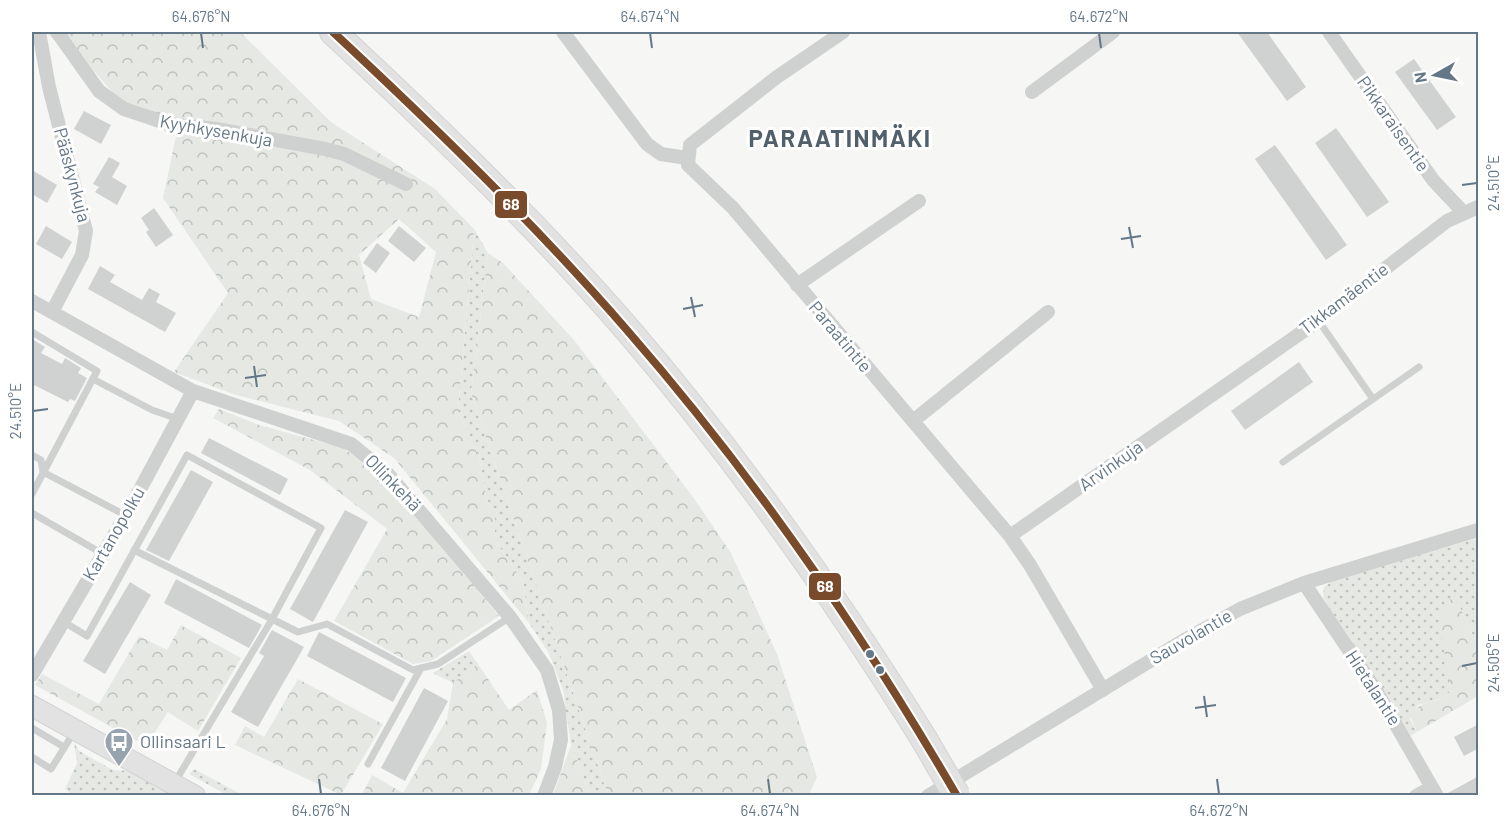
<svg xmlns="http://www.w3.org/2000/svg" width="1510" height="827" font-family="Barlow,sans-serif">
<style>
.grass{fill:url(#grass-dots)}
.forest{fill:url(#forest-crowns);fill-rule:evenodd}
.building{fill:#d0d1d1}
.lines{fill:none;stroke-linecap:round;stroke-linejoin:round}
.secondary-casing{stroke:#d2d4d4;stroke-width:22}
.highway-casing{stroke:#d3d4d4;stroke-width:28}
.lane{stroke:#cfd1d1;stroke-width:7}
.street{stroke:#cfd1d1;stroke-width:14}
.secondary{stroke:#e2e2e3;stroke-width:20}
.highway{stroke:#e2e2e3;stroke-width:26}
.highway-bridge-casing{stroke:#d3d4d4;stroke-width:28;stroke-linecap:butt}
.highway-bridge{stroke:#e2e2e3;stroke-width:26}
.bus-1-casing{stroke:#fff;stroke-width:12}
.bus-1{stroke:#7a4b2a;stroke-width:8}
.ticks{fill:none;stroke:#647787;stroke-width:2}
.bus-dot{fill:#647787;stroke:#fff;stroke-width:2}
.labels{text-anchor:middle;stroke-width:6;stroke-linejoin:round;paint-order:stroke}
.street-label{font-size:18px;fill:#647787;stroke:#fff}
.poi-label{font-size:18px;fill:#647787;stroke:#fff;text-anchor:start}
.district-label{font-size:24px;font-weight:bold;letter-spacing:1.5px;fill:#52606b;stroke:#fff}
.line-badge{stroke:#fff;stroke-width:2}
.badge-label{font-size:16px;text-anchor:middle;font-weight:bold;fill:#fff}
.neatline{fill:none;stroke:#647787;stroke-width:2}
.ticks-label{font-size:15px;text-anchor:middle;fill:#647787}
</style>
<defs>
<pattern id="grass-dots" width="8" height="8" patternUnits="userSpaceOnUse" patternTransform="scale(1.5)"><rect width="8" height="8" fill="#e6e9e3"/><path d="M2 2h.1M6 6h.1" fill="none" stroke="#bec2be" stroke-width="1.8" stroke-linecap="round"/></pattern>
<pattern id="forest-crowns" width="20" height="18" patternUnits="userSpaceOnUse" patternTransform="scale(1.5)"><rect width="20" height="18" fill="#e6e9e3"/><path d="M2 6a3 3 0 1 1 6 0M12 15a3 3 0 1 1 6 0" fill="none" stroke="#bec2be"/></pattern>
</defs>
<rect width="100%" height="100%" fill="#f6f6f5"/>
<path class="grass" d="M474,229L488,253L471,393L608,795H590L571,745L563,690L549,653L529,623L523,582L495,540V511L487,500L479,457L458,411Z
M1478,538V641C1466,630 1465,606 1451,599V691L1443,698L1418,705L1410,719L1417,732L1410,736L1328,607L1323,597L1324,587L1335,579Z
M469,651L478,664L453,683L433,673Z
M74,742L79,751L113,770L134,771L177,795H73L65,789L77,763Z
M194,769L243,795H227L189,774Z"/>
<path class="forest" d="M45,32H240L331,122L435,189L474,229L458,411L479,457L487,500L495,511V540L523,582L529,623L394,458L339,421L236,395L174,372L228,293L163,198L176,136L136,119L93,70ZM399,219L436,252L419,317L371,299L359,255Z
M488,253L503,263L574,340L693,497L731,553L777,654L817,777L809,795H608L471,393Z
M219,409L259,425L340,447L370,464L405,501L499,616L431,661L413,664L334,621L387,529L310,470L213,418Z
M1451,599C1465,606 1466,630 1478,641V696L1417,732L1410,715C1425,696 1438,706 1451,691L1441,633L1440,619L1444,604Z
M181,625L241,658L198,731L168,712L146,746L35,685L42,674L99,704L139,636L167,650Z
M478,664L509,710L537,690L547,723L541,769L529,795H362L372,775L403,793L447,719L453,683Z
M298,679L383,724L341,795L235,745L245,726L264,737Z
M571,745L590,795H553Z"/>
<path class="building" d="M1237,32H1267L1306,87L1287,101Z
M1414,59L1456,117L1437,130L1395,72Z
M84,111L111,125L101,144L74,129Z
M1336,128L1389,202L1367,217L1315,143Z
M1275,145L1347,245L1326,260L1255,159Z
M109,157L120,163L112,177L127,186L117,205L95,192L99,187L93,184Z
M32,170L57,185L47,203L32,194Z
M154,208L173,235L156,247L146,232L149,230L141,218Z
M46,226L72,242L62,259L36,244Z
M399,226L426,248L414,262L388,241Z
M377,243L390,253L376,273L363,263Z
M100,266L115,275L110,282L142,300L149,288L160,294L156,302L176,313L165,332L88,289Z
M32,339L45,347L41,353L62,364L65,358L81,368L78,373L87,378L75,401L70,399L68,402L32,384Z
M1299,362L1313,382L1245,430L1231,411Z
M209,438L288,479L280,495L201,453Z
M191,470L213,482L169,561L146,550Z
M345,510L368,522L313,622L290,609Z
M176,579L262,625L249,648L164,603Z
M130,582L151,595L105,674L83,661Z
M272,630L304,647L258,727L231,712L264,656L259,653Z
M319,632L406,678L393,702L307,656Z
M424,688L448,701L405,781L381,768Z
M1479,724V748L1464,756L1454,737Z
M1479,776V795H1446V794Z"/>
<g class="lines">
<g class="secondary-casing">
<path id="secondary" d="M32,706L195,796"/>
</g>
<g class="highway-casing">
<path id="highway" d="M333,32C434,126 536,224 627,329C737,457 834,595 924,739"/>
</g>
<path class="lane" d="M1318,320L1373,399
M32,332L97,371L32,494
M93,379L152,410L178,419
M32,455L41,460L43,472L125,515
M1283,462L1419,367
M32,513L103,554
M134,550L298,632L327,624L413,670L438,664L510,617
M64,622L87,636L187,455L321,528L271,621L175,782
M32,728L64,747
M32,757L51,769L74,732
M368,764L421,668"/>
<path class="street" d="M39,32L49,87L86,231L82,255L52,312
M57,32L99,91L124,109L169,124L217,129L325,149L344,154L406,184
M563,32L647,144L661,154L687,158
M843,32L777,77L690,145L688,165L733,208L1010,536L1030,565L1103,690
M1329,32L1433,180L1463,212
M1032,92L1113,32
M797,285L919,201
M32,301L193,391L351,444L388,474L510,617L547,670L559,710L561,740L555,767L544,796
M913,421L1048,312
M1010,536L1308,328L1447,221L1478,207
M1304,583L1377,692L1437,796
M32,675L130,508L193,391
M928,796L1186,639L1240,609L1304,583L1478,530
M1416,796L1432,787"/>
<use href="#secondary" class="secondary"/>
<use href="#highway" class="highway"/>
<g class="highway-bridge-casing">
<path id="highway-bridge" d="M924,739L957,796"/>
</g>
<use href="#highway-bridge" class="highway-bridge"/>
<g class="bus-1-casing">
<path id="bus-1" d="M333,32C434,126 535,224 626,329C752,473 861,631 957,796"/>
</g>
<use href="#bus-1" class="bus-1"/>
</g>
<path class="ticks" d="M201,33L203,48M650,33L652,48M1099,33L1101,48M1462,185L1477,183M1129,227L1133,248M1121,239L1141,236M691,297L695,317M683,309L703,305M254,366L257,387M245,378L266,375M33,411L48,409M1462,666L1477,663M1204,696L1207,717M1195,708L1216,705M319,779L321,794M768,779L770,794M1217,779L1219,794"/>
<defs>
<g id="bus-pin" transform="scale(1.5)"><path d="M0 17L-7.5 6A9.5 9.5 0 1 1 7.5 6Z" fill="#97a3ae" stroke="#fff"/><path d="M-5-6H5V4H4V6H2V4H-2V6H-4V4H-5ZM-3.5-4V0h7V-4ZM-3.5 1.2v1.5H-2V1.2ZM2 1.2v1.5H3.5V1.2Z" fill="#fff"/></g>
</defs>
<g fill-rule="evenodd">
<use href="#bus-pin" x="119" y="742"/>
</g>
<g class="bus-dot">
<circle cx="870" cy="654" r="5"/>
<circle cx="880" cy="670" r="5"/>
</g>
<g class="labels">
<g class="street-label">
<text transform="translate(1393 124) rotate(55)" y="6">Pikkaraisentie</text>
<text transform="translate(216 131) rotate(10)" y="6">Kyyhkysenkuja</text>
<text transform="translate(72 175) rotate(75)" y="6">Pääskynkuja</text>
<text transform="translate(1344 299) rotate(-37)" y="6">Tikkamäentie</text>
<text transform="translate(840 337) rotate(50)" y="6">Paraatintie</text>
<text transform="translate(1111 466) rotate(-35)" y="6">Arvinkuja</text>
<text transform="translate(393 483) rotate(46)" y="6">Ollinkehä</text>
<text transform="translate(114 534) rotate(-60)" y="6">Kartanopolku</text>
<text transform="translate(1191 637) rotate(-30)" y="6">Sauvolantie</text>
<text transform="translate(1373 688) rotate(57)" y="6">Hietalantie</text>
</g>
<g class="poi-label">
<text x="140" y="748">Ollinsaari L</text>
</g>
<g class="district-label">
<text x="840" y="147">PARAATINMÄKI</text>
</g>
</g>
<g class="line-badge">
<rect x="494" y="190" width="34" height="29" rx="6" fill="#7a4b2a"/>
<rect x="808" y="572" width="34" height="29" rx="6" fill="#7a4b2a"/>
</g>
<g class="badge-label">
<text x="511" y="210">68</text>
<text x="825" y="592">68</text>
</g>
<rect width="1510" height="827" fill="none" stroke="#ffffff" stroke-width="66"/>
<g transform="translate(1435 75) rotate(261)" stroke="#ffffff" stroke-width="4.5" paint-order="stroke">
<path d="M0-4.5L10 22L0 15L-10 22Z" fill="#647787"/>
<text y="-9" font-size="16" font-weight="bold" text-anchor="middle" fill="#647787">N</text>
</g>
<rect x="33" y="33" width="1444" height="761" class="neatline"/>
<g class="ticks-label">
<text x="201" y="22">64.676°N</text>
<text x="650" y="22">64.674°N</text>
<text x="1099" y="22">64.672°N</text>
<text transform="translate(1494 183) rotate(-90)" y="5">24.510°E</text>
<text transform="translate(16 411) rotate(-90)" y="5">24.510°E</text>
<text transform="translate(1494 663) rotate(-90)" y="5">24.505°E</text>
<text x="321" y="816">64.676°N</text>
<text x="770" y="816">64.674°N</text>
<text x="1219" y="816">64.672°N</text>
</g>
</svg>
